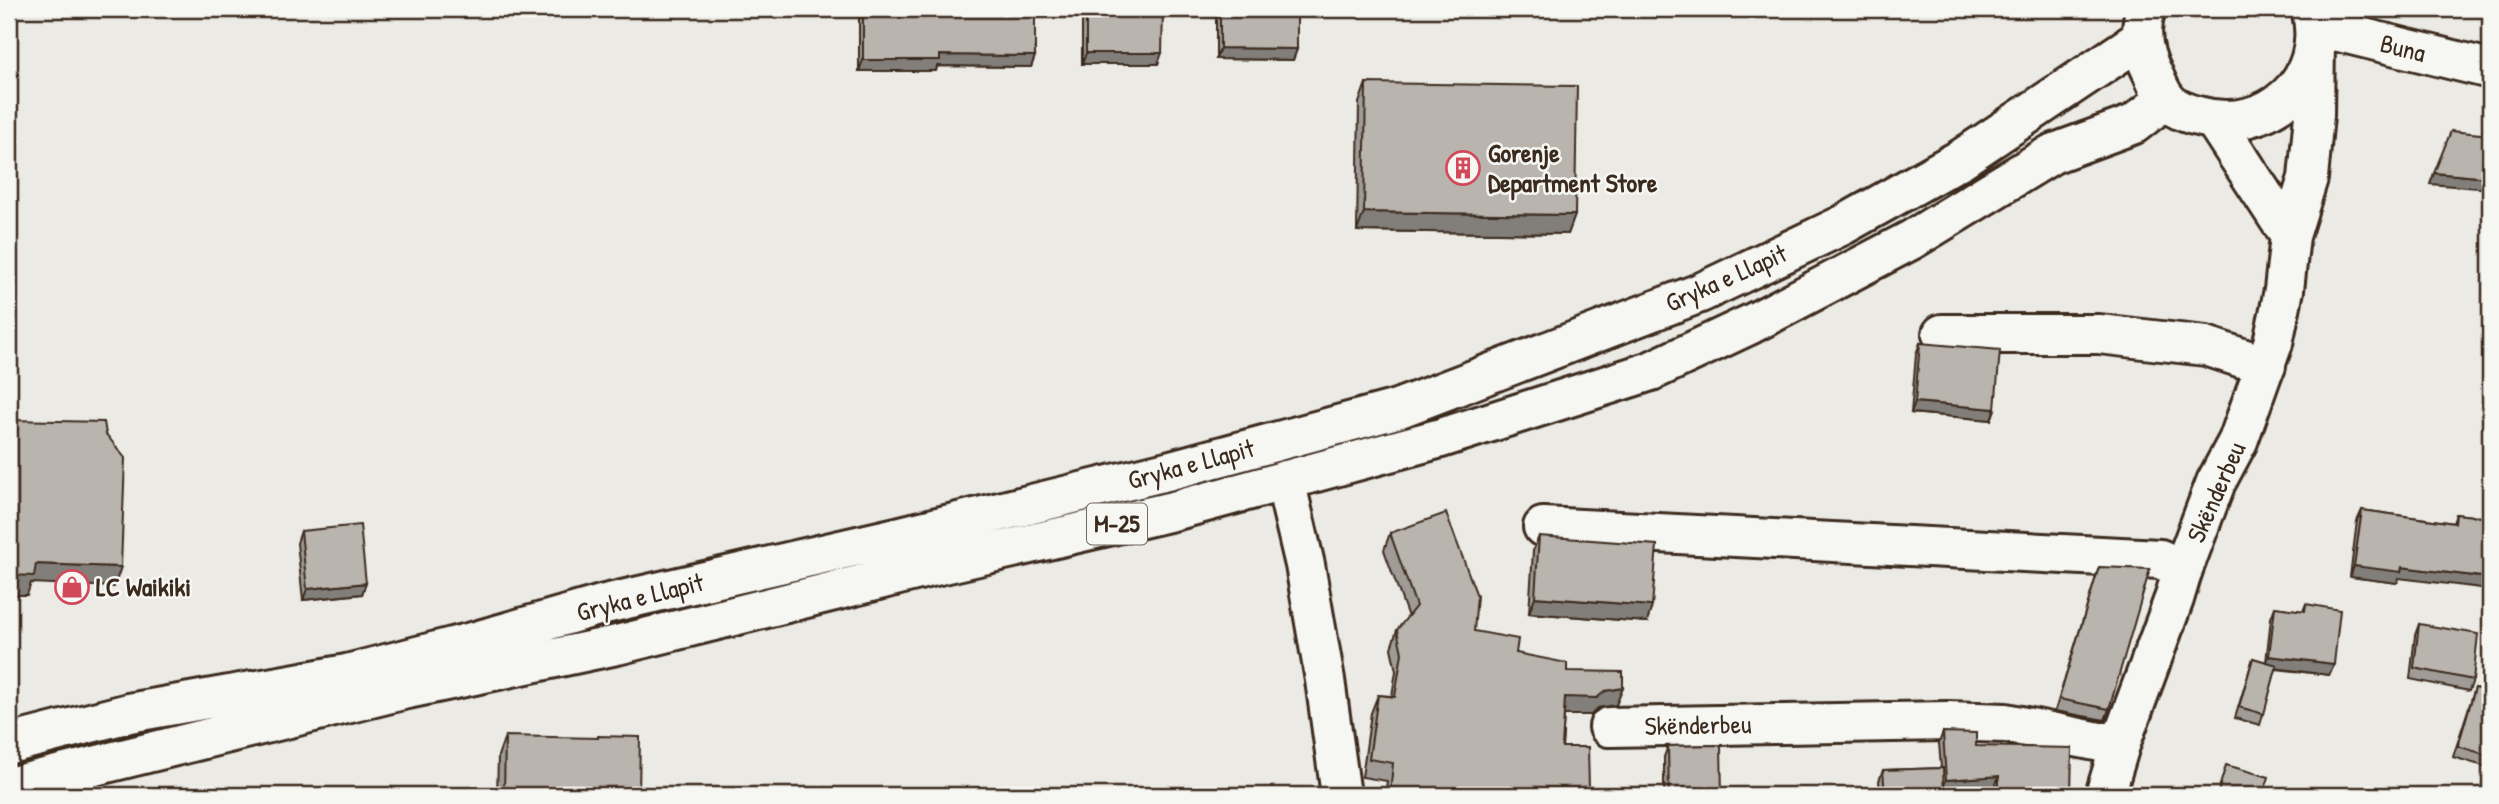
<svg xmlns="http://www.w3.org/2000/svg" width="2499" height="804" font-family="'Patrick Hand',sans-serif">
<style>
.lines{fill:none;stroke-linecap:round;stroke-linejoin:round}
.minor-casing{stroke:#3b2a1e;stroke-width:44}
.secondary-casing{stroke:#3b2a1e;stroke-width:44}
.primary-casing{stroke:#3b2a1e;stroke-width:44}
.minor{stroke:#f6f6f2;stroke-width:38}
.secondary{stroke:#f6f6f2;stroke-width:38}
.primary{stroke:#f6f6f2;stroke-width:38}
.wall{fill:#a09b96;stroke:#3b2a1e;stroke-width:2}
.shaded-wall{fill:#827e7a;stroke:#3b2a1e;stroke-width:2}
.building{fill:#bab4ae;stroke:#3b2a1e;stroke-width:2}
.labels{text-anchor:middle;stroke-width:5;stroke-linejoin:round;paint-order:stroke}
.shield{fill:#f6f6f2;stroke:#73675e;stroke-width:2}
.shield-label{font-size:24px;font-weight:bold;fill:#3b2a1e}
.street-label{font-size:26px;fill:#3b2a1e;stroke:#f6f6f2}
.poi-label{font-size:26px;font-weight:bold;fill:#3b2a1e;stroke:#f6f6f2;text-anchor:start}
</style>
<rect width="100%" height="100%" fill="#ebeae5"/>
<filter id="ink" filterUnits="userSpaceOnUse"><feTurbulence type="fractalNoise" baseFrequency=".0143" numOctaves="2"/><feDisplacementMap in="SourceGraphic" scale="14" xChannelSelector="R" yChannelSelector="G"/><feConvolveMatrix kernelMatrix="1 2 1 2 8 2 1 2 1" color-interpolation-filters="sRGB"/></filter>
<g filter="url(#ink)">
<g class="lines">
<g class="minor-casing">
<path id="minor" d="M2315,26L2490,69
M1942,334H2099L2206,346L2266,366
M1285,480L1305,565L1325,680L1341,795
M1543,527L2160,559L2171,564L2182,572
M1609,727L1947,721L2006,723L2100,742H2121"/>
</g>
<g class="secondary-casing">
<path id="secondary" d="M2215,121L2290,236
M2105,795L2121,742L2174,599L2182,572L2216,482L2238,441L2273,343L2284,290L2290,236L2308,178L2314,115L2315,42"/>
</g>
<g class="primary-casing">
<path id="primary" d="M2146,9C2138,32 2143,55 2154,76C2157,83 2161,93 2166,99C2173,109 2187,113 2198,116C2267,136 2330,79 2311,9
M9,744L129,713L347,674L476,641L605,604L897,537L1171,470L1397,409L1700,293L1843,225L1961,159L2142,38
M9,787L403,690L617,645L935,566L1177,510L1441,438L1651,371L1751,324L1913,239L2052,154L2134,124L2166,99"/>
</g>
<use href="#minor" class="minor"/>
<use href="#secondary" class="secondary"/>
<use href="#primary" class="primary"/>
</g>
<path class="wall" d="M859,9H1035V56L1031,67L937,66L936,71H859Z
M1082,9H1163L1158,64H1082Z
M1216,9H1297V49L1293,60L1216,59Z
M1366,83L1575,215L1568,234L1357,231L1359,103Z
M1920,343L1995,409L1991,420L1911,413L1916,354Z
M2362,510L2453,523L2456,514L2490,518L2399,578L2397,583L2350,577L2357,521Z
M301,531L366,583L362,594L303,600L297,543Z
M1390,533L1474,631L1516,653L1567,671L1616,705L1598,708L1591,715H1564L1562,747L1589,789L1586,795H1385L1387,781L1362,777L1371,713L1378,695L1392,696L1396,671L1391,648L1397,630L1408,617L1384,550Z
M1539,536L1647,622L1529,613L1533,551Z
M2099,567L2109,709L2105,720L2055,711Z
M2306,604L2334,664L2329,675L2276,669L2260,725L2235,718L2253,658L2266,662L2271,618L2275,607L2303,611Z
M2419,624L2473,680L2469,691L2410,679L2415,635Z
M2475,688L2490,692V768L2453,757Z
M1943,732L1976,746L2071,795H1995V787L1944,791V795H1880L1879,781L1883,770L1941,768L1939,743Z
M505,736L639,795H497L498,756Z
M1668,746L1722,795H1664V757Z"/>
<path class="shaded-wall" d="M1220,48L1297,49L1293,60L1216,59Z
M1086,53H1162L1158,64H1082Z
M940,55L1035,56L1031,67L937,66L936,71H859L863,60Z
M2434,173L2490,178V189L2430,184Z
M1364,212L1575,215L1568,234L1357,231Z
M1915,402L1995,409L1991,420L1911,413Z
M36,564L121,567L114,587L31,583L27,595H9V575Z
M2354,566L2402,567L2490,578V589L2399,578L2397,583L2350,577Z
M366,583L362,594L303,600L307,589Z
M1535,597L1652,606L1647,622L1529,613Z
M2269,656L2334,664L2329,675L2265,667Z
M1623,688L1616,705L1598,708L1591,715H1559L1565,697Z
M1999,776L1995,787L1942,791L1946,780Z
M1502,789H1589L1586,795H1500Z"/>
<path class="building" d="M863,9H1035V56L940,55V60H863Z
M1086,9H1163L1162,53H1086Z
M1220,9H1297V49L1220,48Z
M1366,83L1577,86L1575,215L1364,212Z
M2451,131L2490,135V178L2434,173Z
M1920,343L2000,350L1995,409L1915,402Z
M9,420L104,422L106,434L125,458L121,567L36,564L34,576L9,575Z
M2362,510L2455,523L2456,514L2490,518V578L2402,567L2401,572L2354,566Z
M1446,513L1477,596L1474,631L1518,639L1516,653L1567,663V671L1623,672V688L1605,691L1597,698L1565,697L1562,747H1588L1589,789H1502L1501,795H1390L1393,763L1369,759L1378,695L1395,697L1402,653L1397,630L1416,606L1390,533Z
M360,525L366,583L307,589L301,531Z
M1539,536L1657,545L1652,606L1535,597Z
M2099,567L2150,569L2109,709L2059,699Z
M2306,604L2340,610L2334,664L2269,656L2275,607L2305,611Z
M2419,624L2478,634L2473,680L2414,668Z
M2253,658L2277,665L2264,714L2239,707Z
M2475,688L2490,692V756L2458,746Z
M1943,732L1976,733V746L2072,748L2071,795H1999V776L1946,780Z
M505,736L598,738V736L640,737L639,795H504Z
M1721,745L1722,795H1669L1668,746Z
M2226,765L2269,777L2263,795H2217Z
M1943,768L1944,795H1885L1883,770Z"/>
</g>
<defs>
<g id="building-ring" transform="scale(1.75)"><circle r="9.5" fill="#f6f6f2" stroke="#d1495b" stroke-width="1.5"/><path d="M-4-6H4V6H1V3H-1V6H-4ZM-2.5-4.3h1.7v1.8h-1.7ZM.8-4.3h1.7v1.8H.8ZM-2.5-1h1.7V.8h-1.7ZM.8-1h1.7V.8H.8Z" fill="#d1495b"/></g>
<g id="shop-ring" transform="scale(1.75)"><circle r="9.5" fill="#f6f6f2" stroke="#d1495b" stroke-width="1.5"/><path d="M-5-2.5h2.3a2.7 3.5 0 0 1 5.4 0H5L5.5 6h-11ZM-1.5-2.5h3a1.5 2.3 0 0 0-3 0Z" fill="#d1495b"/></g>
</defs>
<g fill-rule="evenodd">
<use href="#building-ring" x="1463" y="168"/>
<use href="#shop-ring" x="72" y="587"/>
</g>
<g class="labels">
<rect class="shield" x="1087" y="503.5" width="60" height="41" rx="5"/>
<g class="shield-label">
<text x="1117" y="532">M-25</text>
</g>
<g class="street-label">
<text transform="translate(2403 48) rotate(14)" y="9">Buna</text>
<text transform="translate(1726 278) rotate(-24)" y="9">Gryka e Llapit</text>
<text transform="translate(1191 464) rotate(-15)" y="9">Gryka e Llapit</text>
<text transform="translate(2216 492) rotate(-66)" y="9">Skënderbeu</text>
<text transform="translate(640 597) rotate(-14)" y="9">Gryka e Llapit</text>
<text transform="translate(1698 725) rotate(-1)" y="9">Skënderbeu</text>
</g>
<g class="poi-label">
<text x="1488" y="162">Gorenje<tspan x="1488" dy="30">Department Store</tspan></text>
<text x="96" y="596">LC Waikiki</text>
</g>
</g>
<rect width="2499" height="804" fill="none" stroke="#f6f6f2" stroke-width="35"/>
<rect x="18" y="18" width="2464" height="769" fill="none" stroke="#3b2a1e" stroke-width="2.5" filter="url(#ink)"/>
</svg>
